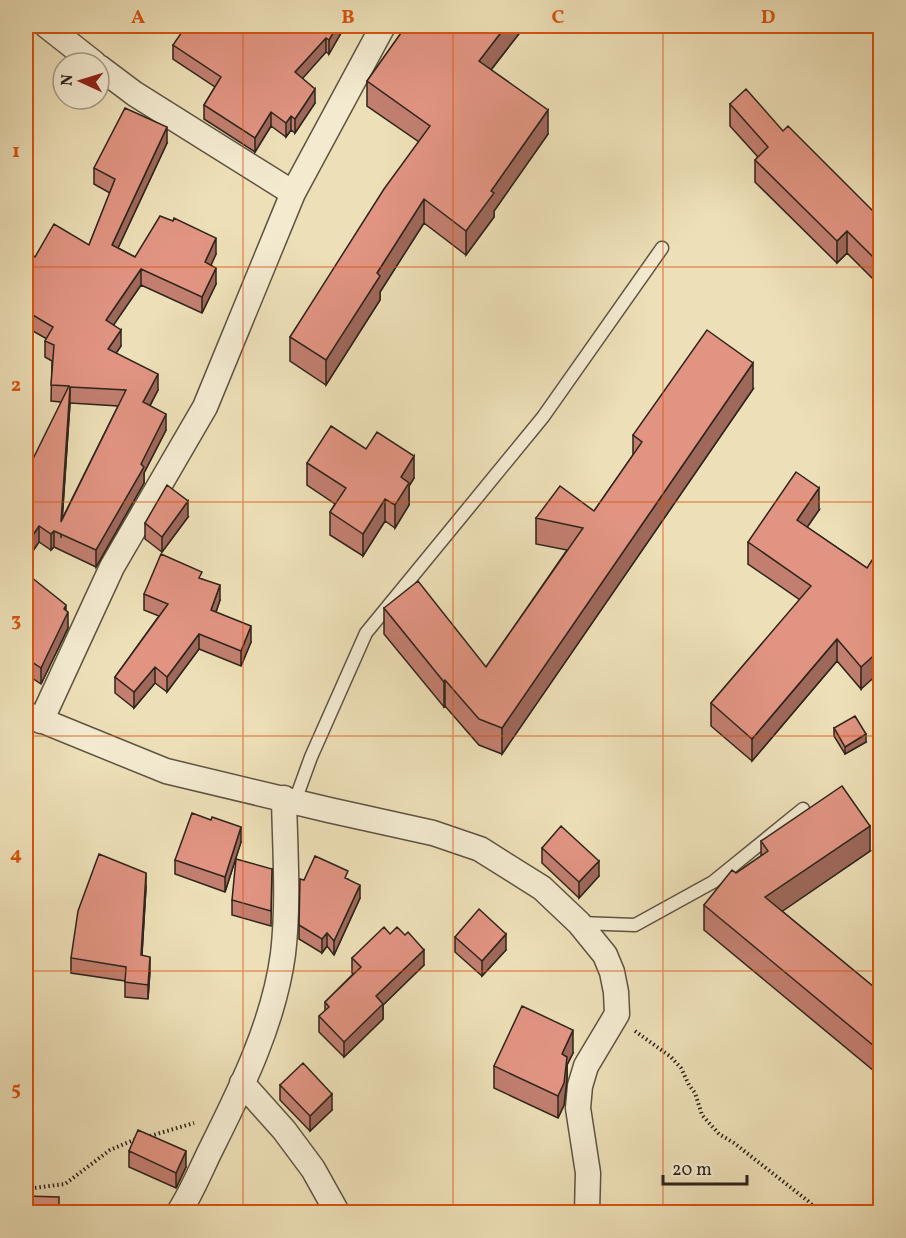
<svg xmlns="http://www.w3.org/2000/svg" width="906" height="1238" font-family="Vollkorn,serif">
<style>
.lines{fill:none;stroke-linecap:round;stroke-linejoin:round}
.service-casing{stroke:#5e5442;stroke-width:15}
.minor-casing{stroke:#5e5442;stroke-width:27}
.path{stroke:#2f251b;stroke-width:4;stroke-dasharray:1.5 3;stroke-linecap:butt}
.service{stroke:#f3ead0;stroke-width:12}
.minor{stroke:#f3ead0;stroke-width:24}
.wall{fill:#c27f70;stroke:#2f251b;stroke-width:1.5;fill-rule:evenodd}
.shaded-wall{fill:#9e685b;stroke:#2f251b;stroke-width:1.5}
.building{fill:#e19482;stroke:#2f251b;stroke-width:1.5;fill-rule:evenodd}
.grid{fill:none;stroke:#d6540e;stroke-width:1.5;stroke-opacity:0.55}
.neatline{fill:none;stroke:#d6540e;stroke-width:2}
.grid-label{font-size:20px;text-anchor:middle;font-weight:bold;fill:#d6540e}
</style>
<rect width="100%" height="100%" fill="#eddfb7"/>
<filter id="stains"><feTurbulence type="fractalNoise" baseFrequency=".00333" numOctaves="4"/><feColorMatrix values="0 0 0 0 .2 0 0 0 0 .09 0 0 0 0 .02 0 0 0 .5 -.17"/></filter>
<radialGradient id="worn" r=".72"><stop offset=".6" stop-color="#630" stop-opacity="0"/><stop offset="1" stop-color="#630" stop-opacity=".3"/></radialGradient>
<g class="lines">
<g class="service-casing">
<path id="service" d="M295,801L311,757L366,633L543,417L662,248
M580,923L635,925L713,882L803,809"/>
</g>
<g class="minor-casing">
<path id="minor" d="M47,26L94,63
M99,67L135,94L293,193
M26,714L166,771L329,810L433,833L480,849L542,888L579,923L605,955L612,972L616,992L617,1014L586,1066L580,1086L578,1108L588,1173L587,1212
M41,721L112,567L205,407L293,193L383,26
M242,1083L284,1130L313,1169L337,1212
M179,1212C192,1192 201,1169 212,1147C242,1087 274,1022 283,954C289,903 285,850 284,798"/>
</g>
<path class="path" d="M635,1031L671,1057L681,1068L689,1085L695,1093L702,1115L719,1134L734,1143L808,1201L819,1212
M150,1136L194,1123
M26,1189L65,1184L110,1150L136,1139"/>
<use href="#service" class="service"/>
<use href="#minor" class="minor"/>
</g>
<path class="wall" d="M235,26H345L329,54L326,52L302,78L315,103L295,133L291,130L286,137L271,126L255,152L204,119V105L215,87L173,59V45Z
M406,26H525L491,70L548,134L494,211V217L466,255L424,223L380,292V300L326,385L290,361V337L419,142L367,106V81Z
M730,104L783,131L880,218V286L847,253L837,263L755,182V160L758,157L730,126Z
M167,143L118,248L135,257L216,254L210,265L216,284L202,313L141,285L113,325L121,346L116,353L158,390L150,406L166,430L144,473V483L96,567L54,547L51,550L39,542L26,561L61,402L51,401L52,361L45,357V341L47,339L26,327V250L35,257L89,245L110,193L94,184V168ZM70,403L118,406L62,519Z
M753,389L502,754L479,745L445,706L444,707L384,634V608L486,667L567,550L536,544V518L594,511L633,455V435Z
M366,449L414,478L409,486V505L395,528L385,521L363,556L330,535V512L335,504L307,485V463Z
M819,510L807,527L867,568L861,689L837,661L752,761L711,726V703L800,600L748,564V542Z
M188,517L162,552L145,539V523Z
M26,573L66,611L68,628L41,684L26,674Z
M202,579L220,600L216,612L251,642L241,666L199,649L167,692L155,683L134,708L115,693V677L159,616L144,610V594Z
M834,728L866,742L845,754L834,736Z
M761,841L870,851L782,911L880,992V1076L704,930V905L736,873L761,856Z
M241,842L225,892L175,874V860Z
M542,848L599,876L579,898L542,863Z
M272,869L271,926L232,915V900Z
M348,879L360,898L334,955L327,946L322,953L299,939V925L304,880Z
M146,887L142,955L150,971L148,999L125,997V981L71,973V958Z
M390,934L424,965L383,1005V1019L344,1057L319,1032V1016L325,1011V1002L353,974L352,973V958Z
M455,937L506,950L482,976L455,952Z
M573,1053L567,1065V1079L564,1105L558,1118L494,1088V1066Z
M280,1085L332,1110L310,1131L280,1100Z
M129,1151L186,1167L176,1188L129,1167Z"/>
<path class="shaded-wall" d="M337,26H345L329,54V40Z
M506,26H525L479,85V61Z
M326,38V52L295,87V72Z
M315,89V103L295,133V119Z
M548,110V134L494,211V217L466,255V231L491,191Z
M271,112V126L255,152V138Z
M291,116V130L286,137V123Z
M167,127V143L112,261V245Z
M33,170V177L26,185V178Z
M424,199V223L380,292V300L326,385V360L377,273Z
M847,231V253L837,263V241Z
M216,238V254L205,279V262Z
M216,268V284L202,313V297Z
M141,269V285L106,336V320Z
M121,330V346L108,365V349Z
M753,363V389L502,754V728Z
M158,374V390L143,418V402Z
M70,387V403L61,538V522Z
M166,414V430L144,473V483L96,567V550Z
M414,456V478L409,486V505L395,528V505L401,477Z
M819,488V510L797,542V520Z
M385,499V521L363,556V534Z
M188,501V517L162,552V537Z
M39,526V542L26,561V545Z
M54,531V547L51,550V534Z
M220,585V600L211,626V610Z
M880,596V618L875,604Z
M66,605V616L68,612V628L41,684V668L64,609Z
M251,626V642L241,666V651Z
M199,634V649L167,692V677Z
M880,637V672L861,689V667L878,639Z
M837,639V661L752,761V739Z
M155,667V683L134,708V692Z
M445,680V706L444,707V682Z
M866,734V742L845,754V747Z
M870,826V851L765,923V897Z
M241,827V842L225,892V877Z
M599,861V876L579,898V882Z
M146,873V887L141,969V955Z
M360,885V898L334,955V941Z
M327,933V946L322,953V939Z
M506,934V950L482,976V961Z
M424,950V965L383,1005V1019L344,1057V1042L376,996Z
M150,957V971L148,999V985Z
M573,1030V1053L567,1065V1079L564,1105L558,1118V1096L562,1054Z
M332,1094V1110L310,1131V1116Z
M186,1151V1167L176,1188V1173Z"/>
<path class="building" d="M186,26H337L329,40L326,38L295,72L315,89L295,119L291,116L286,123L271,112L255,138L204,105L221,77L173,45Z
M406,26H506L479,61L548,110L491,191L494,193L466,231L424,199L377,273L380,276L326,360L290,337L384,189L430,126L367,81Z
M746,89L783,131L788,126L880,218V264L847,231L837,241L755,160L768,147L730,104Z
M125,108L167,127L112,245L135,257L160,216L173,221L174,218L216,238L205,262L216,268L202,297L141,269L106,320L121,330L108,349L158,374L143,402L166,414L141,464L144,467L96,550L54,531L51,534L39,526L26,545V473L69,386L51,385L54,345L45,341L53,327L26,311V250L35,257L54,224L89,245L115,179L94,168ZM70,387L126,390L61,522Z
M26,162L33,170L26,178Z
M707,330L753,363L502,728L479,719L445,680L444,682L384,608L418,581L486,667L583,528L536,518L560,486L594,511L642,442L633,435Z
M331,426L366,449L377,432L414,456L401,477L409,483L395,505L385,499L363,534L330,512L346,488L307,463Z
M796,472L819,488L797,520L867,568L880,548V596L875,604L880,611V637L878,639L880,641V650L861,667L837,639L752,739L711,703L811,586L748,542Z
M167,485L188,501L162,537L145,523Z
M161,554L202,572L199,578L220,585L211,610L251,626L241,651L199,634L167,677L155,667L134,692L115,677L168,604L144,594Z
M26,573L66,605L64,609L68,612L41,668L26,658Z
M855,716L866,734L845,747L834,728Z
M842,786L870,826L765,897L880,992V1051L704,905L732,870L736,873L768,851L761,841Z
M192,813L211,820L212,817L241,827L225,877L175,860Z
M561,826L599,861L579,882L542,848Z
M99,854L146,873L141,955L150,957L148,985L125,982L126,967L71,958L78,911Z
M315,856L348,871L345,878L360,885L334,941L327,933L322,939L299,925L300,879L304,880Z
M236,859L272,869L271,911L232,900Z
M479,909L506,934L482,961L455,937Z
M384,927L390,934L397,927L405,935L408,932L424,950L376,996L383,1004L344,1042L319,1016L329,1007L325,1002L361,967L352,958Z
M522,1006L573,1030L562,1054L567,1057L564,1083L558,1096L494,1066Z
M303,1063L332,1094L310,1116L280,1085Z
M138,1130L186,1151L176,1173L129,1151Z
M26,1196L59,1197V1212H26Z"/>
<path class="grid" d="M243,26V1212M453,26V1212M663,26V1212M26,267H880M26,502H880M26,736H880M26,971H880"/>
<rect width="906" height="1238" fill="none" stroke="#eddfb7" stroke-width="66"/>
<g transform="translate(81 81) rotate(274)"><circle r="28" fill="#f3ead0" stroke="#a59b88" stroke-width="1.5"/>
<path d="M0-4.5L10 22L0 15L-10 22Z" fill="#8f2418"/>
<text y="-9" font-size="16" font-weight="bold" text-anchor="middle" fill="#2f251b">N</text>
</g>
<path d="M663 1175v9h84v-9" fill="none" stroke="#2f251b" stroke-width="3"/>
<text x="672" y="1175" font-size="18" fill="#2f251b" stroke="#f3ead0" stroke-width="4.5" paint-order="stroke">20 m</text>
<rect x="33" y="33" width="840" height="1172" class="neatline"/>
<g class="grid-label">
<text x="138" y="23">A</text>
<text x="348" y="23">B</text>
<text x="558" y="23">C</text>
<text x="768" y="23">D</text>
<text x="16" y="157">1</text>
<text x="16" y="391">2</text>
<text x="16" y="626">3</text>
<text x="16" y="860">4</text>
<text x="16" y="1095">5</text>
</g>
<rect width="100%" height="100%" filter="url(#stains)"/>
<rect width="100%" height="100%" fill="url(#worn)"/>
</svg>
